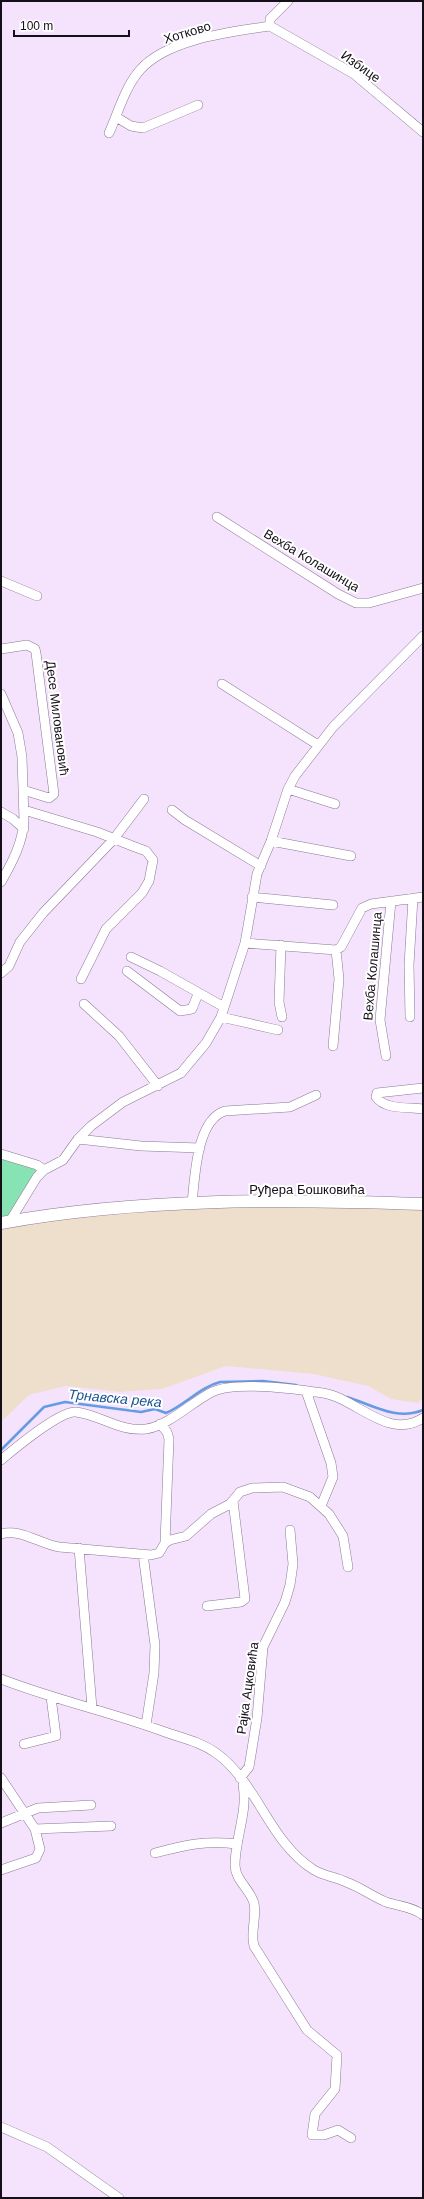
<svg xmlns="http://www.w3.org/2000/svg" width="424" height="2199" font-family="Arial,sans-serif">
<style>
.industrial{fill:#eedecc}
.green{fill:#87e3b4}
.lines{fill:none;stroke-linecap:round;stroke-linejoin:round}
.stream{stroke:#639ce3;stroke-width:2.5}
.minor-casing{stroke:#8a7992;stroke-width:10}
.secondary-casing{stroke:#8a7992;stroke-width:13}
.minor{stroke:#fff;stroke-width:9}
.secondary{stroke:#fff;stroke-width:12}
.labels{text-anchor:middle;stroke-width:4;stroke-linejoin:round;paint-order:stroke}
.street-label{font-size:13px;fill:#150f18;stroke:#fff}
.water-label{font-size:14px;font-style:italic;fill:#185192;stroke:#fff}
</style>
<rect width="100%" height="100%" fill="#f5e3fe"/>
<path class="industrial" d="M423,1204V1398L418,1403L391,1399L368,1386L314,1374L226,1366L162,1389L120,1392L66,1386L29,1395L1,1422V1223L119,1208Z"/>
<path class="green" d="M1,1154L44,1170L10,1221L1,1223Z"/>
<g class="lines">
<path class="stream" d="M347,1397C373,1405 396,1421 423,1410
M1,1450L44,1407L65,1402L141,1412L155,1409L166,1413C185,1405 200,1387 220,1382L263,1381L296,1385"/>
<g class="minor-casing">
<path id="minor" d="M288,1L270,19V26L354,74L423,132
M116,117L131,126L143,128L198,105
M109,133C118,113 125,87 140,70C167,39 230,32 270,26
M217,517L338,594L356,603H369L423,588
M1,581L37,596
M1,649L27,645L35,649L36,653L54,794L49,798L23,790
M222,684L318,745
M1,694L18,733L22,757L24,820C23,842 12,863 1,882
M288,789L335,804
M24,810L97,832L135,847L146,851L153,860L149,881L142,893L106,929L81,979
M172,810L185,820L261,866
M1,812L13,819L24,829
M271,841L351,856
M252,897L333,905
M245,943L336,950L341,947L362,908L371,904L423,897
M281,945L279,1002L282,1017
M131,957L160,971L224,1007
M127,971L180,1011L192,1009L198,994
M1,973L9,966L20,942L43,913L113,840L144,799
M84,1004L119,1036L158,1086
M221,1017L278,1030
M410,1017L409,965L413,898
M333,1046L339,979L336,950
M386,1056L380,1020L391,901
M423,1088L377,1093L376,1097C385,1110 409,1107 423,1109
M78,1139L141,1146L200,1148
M1,1154L37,1165L44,1170
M192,1203C195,1178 196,1120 225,1111L290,1107L316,1095
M10,1221L37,1177L44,1170L63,1160L78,1139L91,1126L123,1102L181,1073L206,1043L221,1017L245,943L257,874L271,841L288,789L295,776L333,727L423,636
M306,1391L331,1463L333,1477L321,1506
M160,1424L167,1432L169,1439L165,1543
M1,1460C14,1449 61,1410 76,1412C100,1415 120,1432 146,1429C168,1426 192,1402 212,1392C235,1381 296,1389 323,1393C356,1398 388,1441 423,1418
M1,1534C20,1528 40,1544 59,1547L151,1555L159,1553L165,1543
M165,1543L170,1540L186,1536L211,1514L230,1504L240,1492L252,1488L283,1487L310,1497L329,1514L343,1536L348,1567
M79,1548L92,1708
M143,1554L155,1645L154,1673L146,1725
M207,1606L241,1602L245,1599L233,1501
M1,1679C55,1700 111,1712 165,1732C182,1738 201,1742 216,1753C258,1783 269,1842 314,1870C324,1876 336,1877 346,1882C360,1887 372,1896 386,1902C398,1906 413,1907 423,1915
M24,1744L56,1736L51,1697
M1,1778L35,1829L40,1849L36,1858L1,1870
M240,1778L249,1767L257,1718L263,1647L285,1602L290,1585L293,1564L290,1530
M243,1785C248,1812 235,1838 235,1865C235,1880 250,1889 254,1903C257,1918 250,1932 254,1946L307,2030L337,2055L335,2089L315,2114L312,2135H324L338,2130L351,2138
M1,1823L38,1808L91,1805
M35,1829L111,1826
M155,1853C185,1845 206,1840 237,1844
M1,2127L47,2147L119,2198"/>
</g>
<g class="secondary-casing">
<path id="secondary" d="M1,1223C140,1198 283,1199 423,1204"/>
</g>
<use href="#minor" class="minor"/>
<use href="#secondary" class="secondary"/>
</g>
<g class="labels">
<g class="street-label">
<text transform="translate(187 32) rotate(-17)" y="5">Хотково</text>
<text transform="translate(361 66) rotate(35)" y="5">Избице</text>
<text transform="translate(312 560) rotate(31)" y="5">Вехба Колашинца</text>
<text transform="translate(58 718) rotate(83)" y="5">Десе Миловановић</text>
<text transform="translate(372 966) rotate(-85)" y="5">Вехба Колашинца</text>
<text x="307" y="1194">Руђера Бошковића</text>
<text transform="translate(247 1688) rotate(-82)" y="5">Рајка Ацковића</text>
</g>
<g class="water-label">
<text transform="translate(115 1398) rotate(5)" y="5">Трнавска река</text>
</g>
</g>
<rect width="424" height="2199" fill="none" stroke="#150f18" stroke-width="4"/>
<path d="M14 30v6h115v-6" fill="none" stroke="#150f18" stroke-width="2"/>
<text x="20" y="30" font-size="12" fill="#150f18" stroke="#ffffff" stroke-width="3" paint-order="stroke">100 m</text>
</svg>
